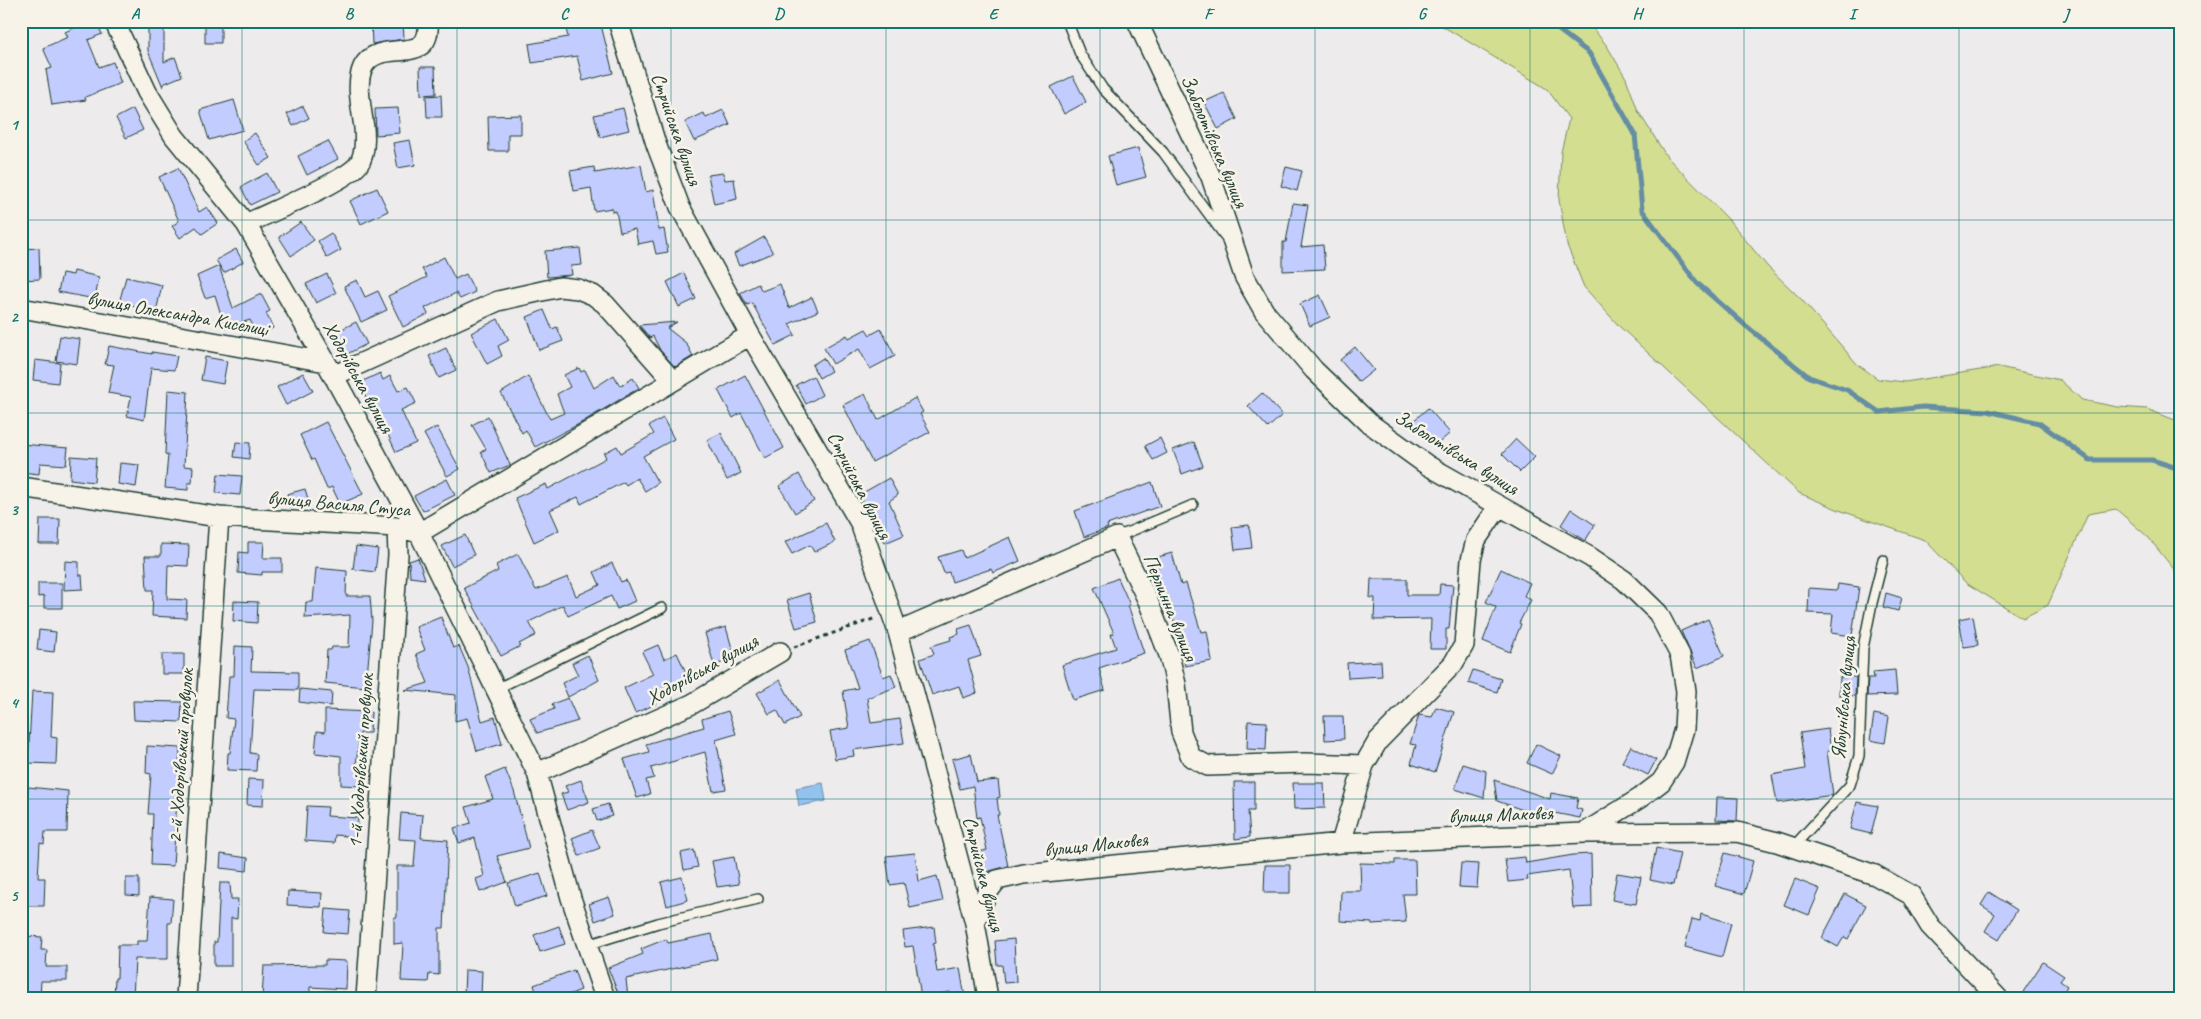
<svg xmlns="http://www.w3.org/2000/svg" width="2201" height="1019" font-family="Caveat,sans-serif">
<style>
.green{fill:#d3de91;stroke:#798e62}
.water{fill:#94c2ef;stroke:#658da4}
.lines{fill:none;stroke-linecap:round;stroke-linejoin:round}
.stream{stroke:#658da4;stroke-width:5}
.building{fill:#c3ccfe;stroke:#1f3d34}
.lane-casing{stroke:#1f3d34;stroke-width:12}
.street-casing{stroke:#1f3d34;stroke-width:22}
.path{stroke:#1f3d34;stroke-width:3;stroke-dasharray:4 4;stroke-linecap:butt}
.lane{stroke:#f7f3e8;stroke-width:9}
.street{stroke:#f7f3e8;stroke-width:19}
.grid{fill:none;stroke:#0f766e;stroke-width:1;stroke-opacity:0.55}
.labels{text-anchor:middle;stroke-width:5;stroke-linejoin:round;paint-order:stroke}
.street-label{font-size:20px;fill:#1f3d34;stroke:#f7f3e8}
.neatline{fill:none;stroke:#0f766e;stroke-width:2}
.grid-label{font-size:16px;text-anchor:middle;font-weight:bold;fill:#0f766e}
</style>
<rect width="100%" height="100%" fill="#edebec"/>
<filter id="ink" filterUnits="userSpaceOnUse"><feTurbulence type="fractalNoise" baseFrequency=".02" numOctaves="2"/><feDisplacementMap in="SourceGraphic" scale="10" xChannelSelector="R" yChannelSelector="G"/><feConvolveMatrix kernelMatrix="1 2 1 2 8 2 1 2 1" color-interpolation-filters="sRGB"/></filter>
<g filter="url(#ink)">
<path class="green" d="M1434,21H1587L1607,46L1626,78L1638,111L1667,157L1729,220L1767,266L1802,300L1857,364L1878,379L1905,382L1999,367L2060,380L2082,400L2118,407L2147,409L2180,422V577L2148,537L2116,509L2088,514L2048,605L2023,618L1966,583L1925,540L1839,510L1799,493L1619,326L1584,287L1567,245L1559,200L1561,152L1569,119L1547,89Z"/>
<path class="water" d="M823,783L826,801L799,806L796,788Z"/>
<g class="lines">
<path class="stream" d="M1547,21L1589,53L1635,134L1642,210L1697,283L1745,325L1809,377L1847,390L1879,412L1923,407L1988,411L2039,423L2090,460H2152L2180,469"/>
</g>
<path class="building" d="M89,21H96L102,34L88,40L99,67L113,62L121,83L85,97L86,100L52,105L46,70L52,68L43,48L68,37L65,32Z
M205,21H221V43H205Z
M371,21H403L404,39L372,44Z
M564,21H600L613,73L583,81L577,56L532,63L529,44L568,37Z
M148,27L164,28V62L175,57L182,76L163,84V87L148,51Z
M420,67H435L436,94L421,95Z
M1073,76L1086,102L1064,114L1051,87Z
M1224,93L1237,119L1218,129L1204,102Z
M441,95L442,117H427L426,96Z
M234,100L243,130L209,140L200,110Z
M303,106L309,118L293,126L287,114Z
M398,108L400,133L376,135L375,109Z
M623,108L629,130L600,137L594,115Z
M133,109L143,130L126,138L116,118Z
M723,110L730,125L694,141L685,122L704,113L706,118Z
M521,115V134H508V151H489L488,116Z
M255,133L271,158L259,165L243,141Z
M410,140L415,165L398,168L393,143Z
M328,141L338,159L307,175L298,156Z
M1138,148L1146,177L1116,185L1108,156Z
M641,165L646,192L653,190L659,230L664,229L668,252L656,254L653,241L638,244L635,229L620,232L616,211L612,212V208L594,211L591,188L574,191L570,171L594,167L595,173Z
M1286,167L1302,171L1297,191L1281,186Z
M178,168L199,212L207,207L218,223L202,234L196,227L180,238L172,226L179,221L159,177Z
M267,173L277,192L250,205L241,187Z
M723,173L725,180L734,179L737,199L714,204L708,175Z
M377,188L388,211L361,224L350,201Z
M1293,203L1308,205L1301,247L1323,245L1325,269L1283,271V242H1286Z
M301,222L314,240L291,256L279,237Z
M331,233L341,250L327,258L318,241Z
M764,237L773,253L739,266L734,254Z
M39,248L40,279L21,280V249Z
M580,248L582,265L571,266L572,275L547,277L545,251Z
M236,249L243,262L224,273L216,260Z
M444,257L455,279L466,274L475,292L460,299L456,293L425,308L428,314L403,327L388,296L427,277L422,269Z
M219,266L233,308L261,294L270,311L266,313L273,328L257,335L250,320L225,328L215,295L205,298L197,276Z
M74,271L99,277L95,299L58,292L62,273L73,275Z
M684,273L696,299L679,307L667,282Z
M327,274L336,293L316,303L306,284Z
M126,277L162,285L156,312L119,303Z
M357,280L365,297L378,291L387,310L361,322L344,286Z
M758,284L762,291L780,284L789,308L812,297L818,311L789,324L795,335L775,345L752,303L747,305L740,293Z
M1320,295L1330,317L1310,326L1300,304Z
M544,310L552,329L557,327L563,341L539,350L527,317Z
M498,319L509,340L498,346L502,356L487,364L471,333Z
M356,322L367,344L347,354L336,332Z
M677,322L667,328L686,343L693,356L675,367L660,350L653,336L650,338L639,325Z
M866,329L870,335L881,329L895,356L870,369L859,349L833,364L824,348L847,335L849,338Z
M60,336L80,339L77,364L56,361Z
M109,346L152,354V352L177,356L174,370L151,368L144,420L127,416L131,397L108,393L114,365L105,364Z
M1355,347L1374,370L1359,382L1340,360Z
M446,348L456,370L439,378L429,356Z
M205,357L227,361L223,384L201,380Z
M823,358L831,371L819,378L812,365Z
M35,360L60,363L58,383L33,380Z
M579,368L581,372L585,370L594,388L614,375L620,386L633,378L639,388L579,424L535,447L526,430L522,433L501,393L528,376L550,419L564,413L557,394L570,387L564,375Z
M303,373L313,391L286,405L277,387Z
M380,373L383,380L390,376L398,391L408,387L416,403L401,410L416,443L396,452L378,413L375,415L359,383Z
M745,375L784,448L765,458L741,413L733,418L718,390Z
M813,376L822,395L806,404L796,385Z
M168,390L188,392L184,466L193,467L192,483H188V490L165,488L168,455L165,454Z
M1262,393L1282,415L1268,428L1248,406Z
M865,394L878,420L915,398L923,412L920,414L930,432L872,462L843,405Z
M1428,408L1450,433L1434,447L1412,422Z
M488,416L510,465L491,473L481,452L486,449L472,425Z
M663,418L674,439L643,456L658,483L645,491L637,478L626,485L624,482L581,504L578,497L550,510L559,530L534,542L515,498L546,484L548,489L606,458L604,453L617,446L621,453L654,434L649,426Z
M326,422L363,494L340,504L332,487L327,489L314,459L312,460L300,435Z
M437,427L460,469L447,476L424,434Z
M721,433L741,473L727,480L707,440Z
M1160,438L1167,453L1153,460L1145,446Z
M1516,439L1535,457L1520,472L1502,454Z
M236,442L250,443L249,459L234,457Z
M1194,442L1203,466L1182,474L1173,450Z
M21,444L68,448L66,465L40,463L39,474L21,472Z
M71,456L96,458L94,482L70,479Z
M120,463L139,465L136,487L118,484Z
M218,474L242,476L240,495L216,493Z
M799,474L814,501L795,513L779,486Z
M889,478L898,495L889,501L904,535L885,543L871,511L868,512L859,495Z
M447,479L455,495L423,511L414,496Z
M1152,482L1160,506L1107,525L1108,528L1084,537L1075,511Z
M305,489L309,502L290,507L287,494Z
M1571,509L1595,525L1585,541L1561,525Z
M40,519H60L59,544H39Z
M826,523L835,542L814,552L810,545L792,554L785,542Z
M1249,525L1252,548L1235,550L1232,527Z
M465,535L474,555L452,566L442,546Z
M1010,537L1020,561L993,573L991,569L952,582L949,572L944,573L938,557L961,550L964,558Z
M248,542H264L263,558H282V572H262V575L238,573L239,552L248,553Z
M161,544L189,545L188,566L168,565L167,599L187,600L186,618L152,616L153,590H147L145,556H161Z
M356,546L378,549L375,572L353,569Z
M1172,553L1181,585L1186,583L1201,632L1207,631L1212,661L1185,666L1177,621L1174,622L1155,568L1161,566L1158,557Z
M518,554L536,590L568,577L576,596L600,585L594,572L612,563L621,582L626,580L635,601L617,609L611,596L568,616L563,605L529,622L536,635L519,644L521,646L501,656L464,588L498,571L496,565Z
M418,558L425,579L410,577L409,561Z
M65,561L79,562V575H82L83,589L64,590Z
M316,568L347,571L346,596H370L372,621L366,687L325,683L327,650H331L332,647H349L350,615L305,618L306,602H313Z
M1501,569L1530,583L1524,596L1531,600L1519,623L1521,624L1510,652L1483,641L1496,607L1486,602Z
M1118,578L1130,605H1128L1144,653L1099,668L1105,690L1073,700L1062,665L1116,648L1111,634L1114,633L1094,588Z
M1371,579H1407V595H1439L1440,584L1453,585L1449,629H1446V649H1430L1431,619L1374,620L1375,598H1370Z
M38,583H62V608H44V596L38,597Z
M1838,584L1859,587L1852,636L1831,633L1833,614L1808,613L1809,588L1837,590Z
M809,593L817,622L796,628L787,600Z
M1886,593L1902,598L1898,611L1883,607Z
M234,601L258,602L257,623L233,621Z
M1973,616L1978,645L1964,647L1959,619Z
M441,617L453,648L459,646L468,667L482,721L495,717L502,744L477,751L467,718L455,721L456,695L405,690L428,683L416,654L425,650L416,627Z
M1708,619L1724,656L1697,668L1681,631Z
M971,625L981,656L968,660L977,693L963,698L959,686L932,695L920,659L934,654L931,646L951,640L950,637L959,634L958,629Z
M726,627L735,659L714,665L705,633Z
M39,630L56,632L54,652L37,650Z
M870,641L883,677L891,674L896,687L867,698L871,723L900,719L904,743L853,750L854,756L835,759L830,731L849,728L843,691L858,688L845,650Z
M658,645L664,659L677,653L691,683L654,700L656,704L635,713L624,688L653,674L642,652Z
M235,646L252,647L251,671L298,672V690L254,689L250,753L257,754L256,771L227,770L228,753H230L234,719L226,718L229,676H234Z
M162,654H184V674H162Z
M588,655L599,680L568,697L562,683L578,675L572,663Z
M1381,661L1382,676L1348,678L1347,663Z
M1473,670L1501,679L1497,692L1468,683Z
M1895,670L1897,695L1867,696L1868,678H1874L1873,672Z
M1840,677H1856L1855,696L1839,695Z
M780,680L800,717L785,725L777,710L769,714L757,693Z
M300,689L332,692L331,706L299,702Z
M32,691L53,692L51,737L57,738L56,764L28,763Z
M568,698L578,721L537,733L530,719L554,709L552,704Z
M133,701L182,702L181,722L134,720Z
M1436,707L1454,712L1435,772L1411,764L1416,745L1410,744L1419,715L1432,717Z
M325,710L371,712L370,733H360L356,765L360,766V786L341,785V756L315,753L317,731L325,732Z
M728,711L736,734L716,740L726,789L713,791L705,752L651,768L654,778L646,780L650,794L637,798L624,759L649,752L646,744L704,727L702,719Z
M1874,714L1889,717L1885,743L1870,740Z
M1324,716H1343L1344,739L1325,740Z
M1248,721L1267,722L1266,750L1247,749Z
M1828,729L1831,751H1827L1833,795L1777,803L1772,775L1805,769L1800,733Z
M1536,744L1561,756L1552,774L1527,763Z
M147,746L180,748L173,866L151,865L153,814H148L151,774L146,773Z
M1631,746L1656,760L1648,775L1622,762Z
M971,754L977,782L998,780L1000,797L997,798L999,815H997L1008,866L979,874L975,853L987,850L980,817L977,818L973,786L960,789L952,759Z
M1463,764L1486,771L1484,798L1455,789Z
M505,769L514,791L529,848L497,856L507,882L480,892L476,879L484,876L475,838L459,843L454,828L471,823L466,807L493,799L485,777Z
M248,779L264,780L263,806L247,805Z
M581,780L589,802L567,810L561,794L568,792L565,786Z
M1494,780L1550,799L1551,793L1578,798L1576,808L1582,810L1580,818L1534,809L1532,813L1497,801Z
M1234,782H1254V811H1248L1250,837L1235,839Z
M1293,783H1324L1325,808L1294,809Z
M28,787L68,791L67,832H45L44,844L40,843L38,878H45L44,906H23L24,853H22Z
M1717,797L1738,798L1737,821L1716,820Z
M1857,802L1878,806L1871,834L1850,829Z
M608,804L612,816L597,821L593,809Z
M307,806L328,807L327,816L358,818L357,837L335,835L334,843L305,841Z
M401,813L423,815L421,838L448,840L444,928H439V975L429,974L428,982L401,981L403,943L394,944V917H397V866H414L416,840L399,839Z
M592,830L600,848L579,856L572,838Z
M1656,848L1680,853L1673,885L1650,880Z
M694,850L698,867L684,870L681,853Z
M915,853L919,881L937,876L943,901L910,908L904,883L890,885L886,856Z
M1725,853L1753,861L1744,894L1715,886Z
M221,854L248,858L247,871L220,868Z
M1591,854L1592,907L1573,908L1569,870L1527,876L1528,880L1508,882L1505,859L1525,857L1526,863L1573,855Z
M734,857L739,884L717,887L712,861Z
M1395,860H1415L1416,894H1403L1406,922L1372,924V923L1340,921L1341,891H1361L1360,863L1395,864Z
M1461,863L1479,864L1477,888L1459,887Z
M1265,865H1290V893H1264Z
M540,873L547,896L515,906L508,883Z
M1617,873L1641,877L1636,904L1612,900Z
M682,877L688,900L667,906L661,882Z
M126,878H139V896L126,895Z
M1795,879L1820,889L1809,915L1784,905Z
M220,883H230L231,899H238L237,919L231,918V966H214V942H217Z
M288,891L322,893L321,907L287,905Z
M1989,892L2017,910L1999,940L1985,931L1995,914L1981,905Z
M1845,894L1866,905L1848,939L1844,937L1838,947L1822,938Z
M150,897L173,899L171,923H168V959H135L133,998L114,997L115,978H117L118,945H137V941H147Z
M609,897L615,914L595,921L589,904Z
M326,909L350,911L348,934L324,932Z
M1701,914L1731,923L1722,957L1685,947L1692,919L1700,921Z
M559,926L565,944L540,952L534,935Z
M934,927L936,943L933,944L937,972L960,968L965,998H950V992L921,997L913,946L905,947L903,931Z
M712,934L717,959L626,979L628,998H620L608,968L643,954L641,949L666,939L668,943Z
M24,936L42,937L41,950H47L46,967H67V981H41L40,998H21Z
M1014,939L1016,982L1004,983L1002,965H997L995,941Z
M325,960L347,961L346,989L310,987V998H262L264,966L325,965Z
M2043,962L2064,976L2060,981L2067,986L2060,998H2032L2023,992Z
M465,970L482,971L481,996L464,995Z
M574,970L581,990L560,998H538L534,985Z"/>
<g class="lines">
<g class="lane-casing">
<path id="lane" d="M1067,21L1080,54L1103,89L1163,152L1224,235
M1117,537L1193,505
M496,689L662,608
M1793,847L1850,785L1859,756L1863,648L1872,603L1883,560
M587,945L658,923L758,899"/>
</g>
<g class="street-casing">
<path id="street" d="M114,21L147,92L174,136L246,224L326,362L419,533L537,773L571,898L605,998
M618,21L656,144L680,207L750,335L860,523L898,632L975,923L988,998
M1137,21L1211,177L1244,276L1264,311L1314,370L1369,423L1427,465L1590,557L1624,580L1658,613L1680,655L1686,691L1684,729L1674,762L1661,782L1640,798L1584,833
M246,224C268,213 346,181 358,165C365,156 365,139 364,128C362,110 355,84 363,67C380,35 432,70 428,21
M21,308L326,362
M333,376L498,301L560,287L578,289L593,295L605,304L672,380
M21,487L219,517L397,527L419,533L750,335
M898,632L1117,537L1148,601L1169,655L1176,684L1181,732L1191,757L1208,766L1306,763L1364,765
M537,773L692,704L780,652
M1341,843L1364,765L1378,741L1453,664L1464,645L1471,560L1476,540L1499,506
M975,923L987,893L997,880L1024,874L1341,843L1584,833L1737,832L1777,842L1875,875L1911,895L1930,926L1998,998
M186,998L219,517
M366,998L398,555L397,527"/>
</g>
<path class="path" d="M794,647L876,618"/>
<use href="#lane" class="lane"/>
<use href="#street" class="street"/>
</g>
</g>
<path class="grid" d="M242,21V998M457,21V998M671,21V998M886,21V998M1100,21V998M1315,21V998M1530,21V998M1744,21V998M1959,21V998M21,220H2180M21,413H2180M21,606H2180M21,799H2180"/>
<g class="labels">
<g class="street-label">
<text transform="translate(677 129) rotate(71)" y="7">Стрийська вулиця</text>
<text transform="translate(1215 141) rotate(67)" y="7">Заболотівська вулиця</text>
<text transform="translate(178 313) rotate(10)" y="7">вулиця Олександра Киселиці</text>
<text transform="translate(359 377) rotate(61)" y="7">Ходорівська вулиця</text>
<text transform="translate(1457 452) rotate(32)" y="7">Заболотівська вулиця</text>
<text transform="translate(860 485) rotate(63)" y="7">Стрийська вулиця</text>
<text transform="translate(339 503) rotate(5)" y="7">вулиця Василя Стуса</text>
<text transform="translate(1171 607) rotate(68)" y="7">Перлинна вулиця</text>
<text transform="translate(702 669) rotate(-29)" y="7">Ходорівська вулиця</text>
<text transform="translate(1843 698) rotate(-85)" y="7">Яблунівська вулиця</text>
<text transform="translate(180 756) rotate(-86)" y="7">2-й Ходорівський провулок</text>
<text transform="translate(360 761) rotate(-86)" y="7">1-й Ходорівський провулок</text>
<text transform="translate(1501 814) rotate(-2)" y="7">вулиця Маковея</text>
<text transform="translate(1096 844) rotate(-6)" y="7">вулиця Маковея</text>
<text transform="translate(984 874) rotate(76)" y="7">Стрийська вулиця</text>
</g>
</g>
<rect width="2201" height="1019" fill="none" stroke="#f7f3e8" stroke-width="55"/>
<rect x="28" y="28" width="2146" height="964" class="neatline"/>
<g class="grid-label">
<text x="135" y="19">A</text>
<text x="349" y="19">B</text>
<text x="564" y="19">C</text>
<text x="779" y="19">D</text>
<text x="993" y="19">E</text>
<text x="1208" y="19">F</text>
<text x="1422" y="19">G</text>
<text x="1637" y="19">H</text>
<text x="1852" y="19">I</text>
<text x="2066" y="19">J</text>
<text x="14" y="130">1</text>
<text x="14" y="322">2</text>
<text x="14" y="515">3</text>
<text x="14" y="708">4</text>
<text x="14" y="901">5</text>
</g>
</svg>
